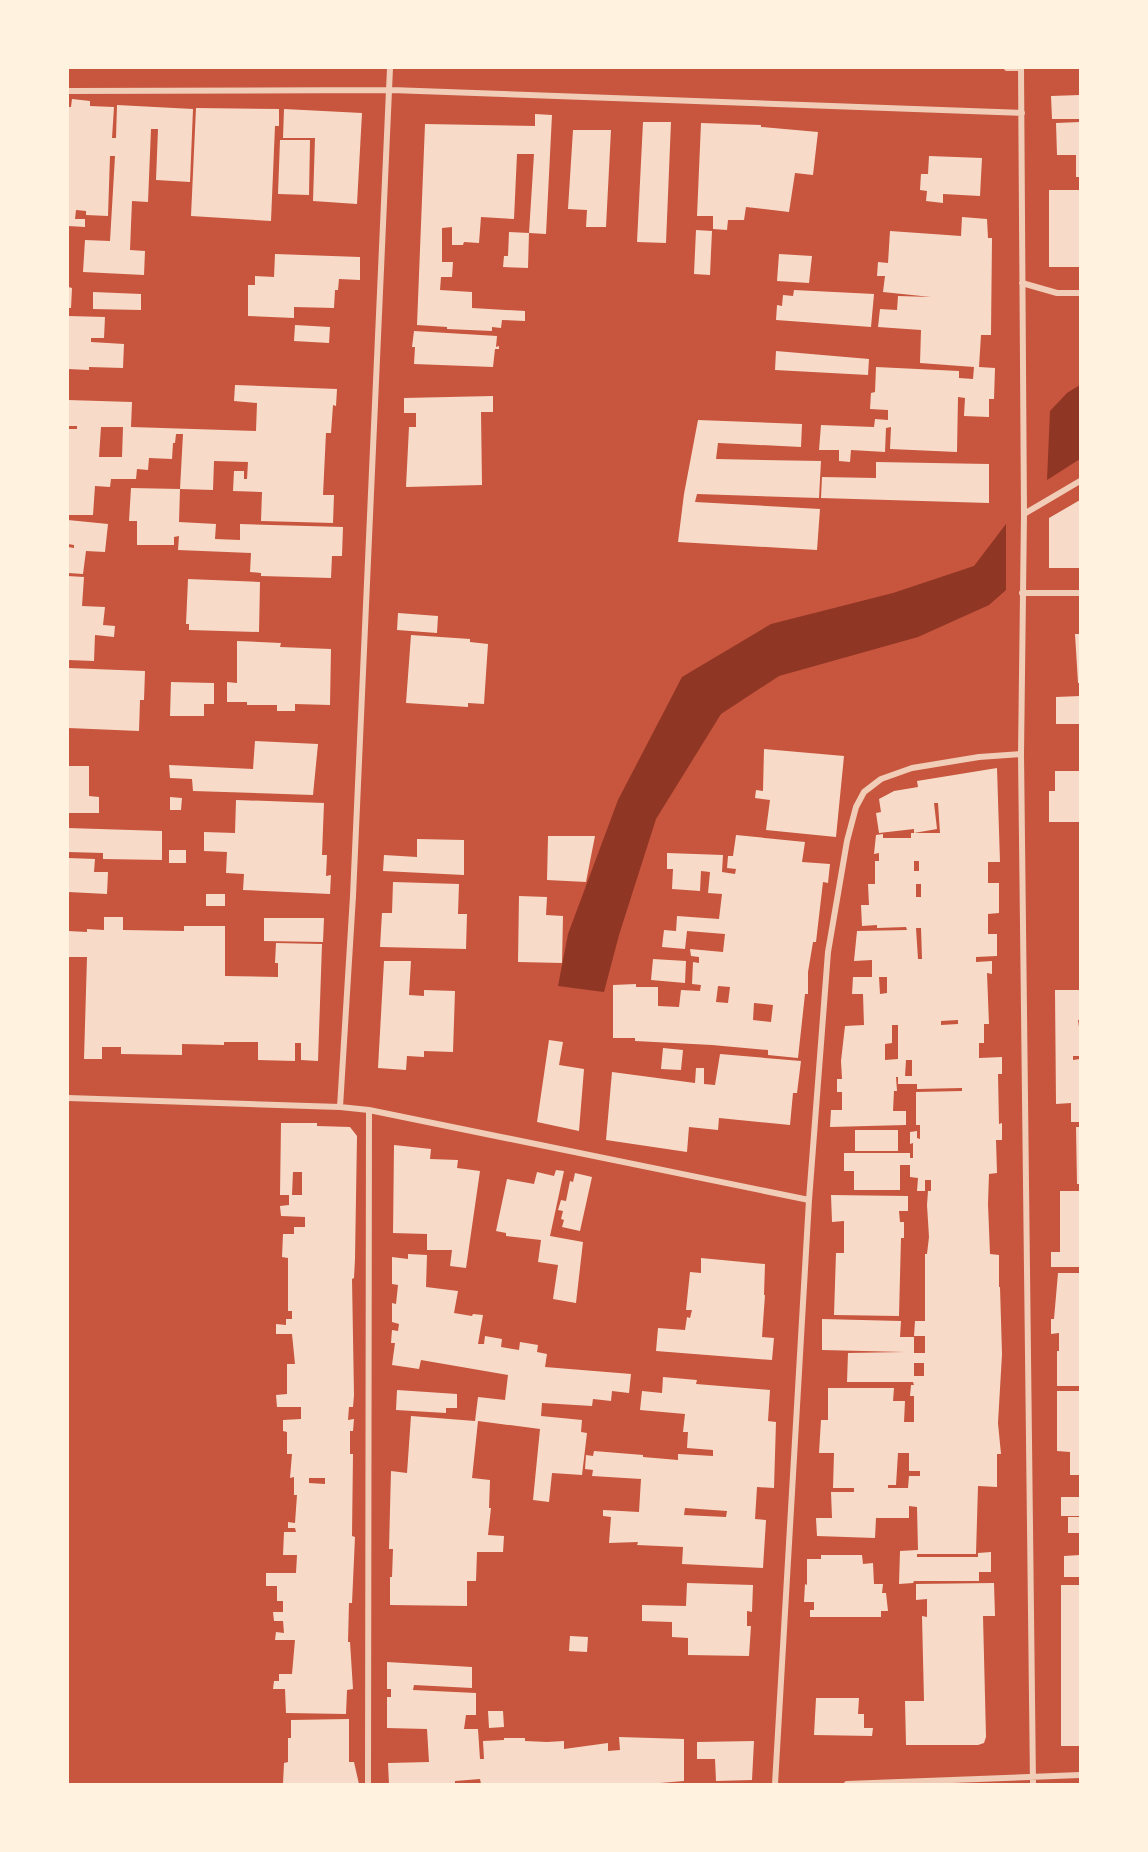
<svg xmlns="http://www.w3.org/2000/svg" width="1148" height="1852" font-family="Helvetica,sans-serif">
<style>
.water{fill:#8f3625}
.building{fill:#f7dbc8;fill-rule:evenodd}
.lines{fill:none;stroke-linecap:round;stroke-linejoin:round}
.minor{stroke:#f1ccb7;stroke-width:6}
</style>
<rect width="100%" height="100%" fill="#c8553d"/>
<path class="water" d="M1080,385V459L1047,480L1050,411L1067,393Z
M1006,524V590L989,605L918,637L779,676L721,714L656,819L619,935L604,992L558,986L568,934L618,800L682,677L771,624L893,593L974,566Z"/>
<path class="building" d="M1080,95V119H1052L1051,96Z
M72,99L90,101V106L114,107L112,138H116L117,105L193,109L190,182L156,180L158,129H151L148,202L132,201L130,250L145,251L144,275L83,272L85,240L110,241L115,156H110L108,216L86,215V211L76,210L75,219H85V227L68,226V107H71Z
M196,108L279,109V126H275L271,221L191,216Z
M284,109L362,113L357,204L313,201L315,138H283Z
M535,114L552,115L546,234L529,233L534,154H517L514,219L481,217L479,243L464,242L463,245H452V227L442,228V262H453L452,277H441L440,290L472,292V308L525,311V321L502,320L501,328L492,327V331L447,329V327L417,325L425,124L535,126Z
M643,122H671L666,243L637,242Z
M1080,122V177H1076V155H1057L1056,123Z
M701,123L761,125V127L818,132L813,175L795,173L789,212L746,207L744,220H728L727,230L713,229V216H697Z
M573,130H611L606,227H586L587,210L568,209Z
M280,140H310L309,195L278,194Z
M929,156L982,158L980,196L943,194V203L926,201L927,191L920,190L921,174H928Z
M1049,190H1080V267H1049Z
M962,217L987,219L988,238H992L991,335H981L979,367L995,368L994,399H989V417L964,416L965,398L958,397L957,452L890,449L891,427L886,428L885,452L851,450L850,462L839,461V450H819L821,425L874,427L875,419L888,420V410L870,409L871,393L875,392L876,367L959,371V378L973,379L974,367L920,363L921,330L878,327L880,309L897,310L898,296L931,297L883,292L885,276H877L878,262L888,263L890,231L961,236Z
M696,230L712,231L710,275L694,274Z
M509,232L529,233L528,268L503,267L504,256H508Z
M275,254L360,257V280L339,279L338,290H335L334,308L294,307V318L248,316V285H255V276L274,277Z
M779,254L812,256L809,283L777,281Z
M68,287L72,288L71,308H68Z
M794,290L874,294L871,327L776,320L777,305L782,306L783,295L793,296Z
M93,292L141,294V310L93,309Z
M68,316L105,317L104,338H91V342L124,344L123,368L89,367V370L68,369Z
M295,325L330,327L329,343L294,341Z
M414,331L497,336L496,347L499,346V349H495L493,367L414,364L415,347H412Z
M776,351L869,359L868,375L775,370Z
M235,385L337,389L336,406L333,405L331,433H326L323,495H334L333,523L261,521L262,492L233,491L234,471H244V479H247L248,462L214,461L213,490L180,489L179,522L216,524L215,539L240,540V524L343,527L342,556H332L331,578L261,576V573L250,572L251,553L178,550L179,536L174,537V545H137V521H129L131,488L180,489L183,434H176L175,443H173L172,459L149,458L148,470L137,469L136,479H111L110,487L95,486L93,515H68V429H77V426H68V400L132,402L131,427L256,431L257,403L234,401ZM101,427H123L122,457H99Z
M493,396V412H481L482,485L406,487L409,427H416V413H404V398Z
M698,420L802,424L801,447L718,443L716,459L821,461L819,498L697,494L695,502L820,509L817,550L678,542L684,494Z
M876,462L989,464V503L821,498L822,477L876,478Z
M1080,500V568H1049V518Z
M68,520L108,524L105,552L86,551L83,574L68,573V547L74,548V545L68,544Z
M68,576L84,577L82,606L105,607L103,625L115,626L114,637L95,635L94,661L68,660Z
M188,579L260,582L259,632L189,630V624H186Z
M398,613L438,616L437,633L397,630Z
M1075,634H1080V683H1078Z
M411,635L470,639V642L488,644L484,704L468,703V707L406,703Z
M237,641L281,643L280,647L331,649L330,705L295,704V711H277V705H247V702H227V682L237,683Z
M68,668L145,671L144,700H140L139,731L68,728Z
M171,682L214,683V704H204V716H170Z
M1080,696V724H1056V697Z
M255,741L318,744L313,795L193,791L192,779L170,778L169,765L253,769Z
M764,749L844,756L836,837L766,830L770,800L755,798L756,790L763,791Z
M68,766H89V796L99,797V813H68Z
M997,768L1000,862H988V883H999V913L988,914V934H997V956L976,957V962L992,961V974L987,973L989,1024H984V1043H979V1058L1002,1057V1074H998L999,1124L1002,1123V1140H996L997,1173L989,1174L988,1204L990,1254L999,1255V1287H1000L1002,1354L998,1423L1001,1454H997V1487L978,1486L976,1554H917V1557H978V1553L991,1552V1572H979V1581H914L913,1583L899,1584L900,1551L918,1550L917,1507L909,1506V1518H876L875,1538L817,1536L816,1518H832L831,1492H854V1488H833L834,1453H819L821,1420H828V1388H894L893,1401H905L904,1422H914V1396H910L911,1385H914L913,1382H847L848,1353L905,1352L822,1350V1319L901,1321L900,1337H914V1353H925V1336H914L915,1321H925V1254H927L929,1237L927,1205L928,1191H931V1180H925V1191H917L918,1178L910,1177V1165H900V1190H854V1171H844V1153H910V1158H913V1143L910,1144V1132L917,1131V1138L920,1139V1125H916V1092L962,1091V1088L917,1089V1084H898V1077H896L897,1091H894L893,1111H906V1125L830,1127L831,1110H842V1092H837V1079H842L841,1061L845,1026L864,1025L863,994H852L853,977H872V960L854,961L857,931L907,930L906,927L877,928V925L862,926L861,905H869L868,884H875V861H879V853L874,854L876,835L883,834V838H911V833H940L938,803H934L937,829L914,833V829L879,833L876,813L881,812L879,799L894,791L918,787L917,781ZM914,861H919V871H914ZM916,884H921V897H916ZM916,928H921L922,959H918ZM879,977H887V993L880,994ZM958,1020V1024L941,1025V1021ZM892,1025H898V1059L885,1060V1044L892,1043ZM906,1060H912V1076H905ZM914,1363H924V1376H914ZM898,1453H909V1471H920V1476H909L908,1488H888V1485H896Z
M1055,771H1080V822H1049V791H1055Z
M170,797L182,798L181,810H170Z
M236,800L324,803L322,855H327L326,876L331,875L330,894L243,890L244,874L226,873L227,852L204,851V832L235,833Z
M68,828L162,831V860L103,859V853L68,852Z
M736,835L805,842L802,862L830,864L828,883L823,882L816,942H813L808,972V994H805L798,1058L768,1055V1050L712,1045L635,1041V1038H613V985L636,984V987H658V1006L679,1007L681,990L700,991L701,985L692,984L693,962L699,963V957L691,956L690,949L723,952L725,934L687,931L685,949L662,947L664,930L676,931L677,916L719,919L722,894L708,893L710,872L701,871L700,891L672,889L673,869H667V853L723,855L722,872L735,874L736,869L727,868L728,856H733ZM718,986L730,987L728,1003L716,1002ZM754,1003L773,1005L771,1022L753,1020Z
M548,836H595L586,882L547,880Z
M417,839L464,840V875L383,871L384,855L417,857Z
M169,850H186V863H169Z
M68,858L95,859L94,872H108L107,894L68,892Z
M393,882L459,884L458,914H467L466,949L380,947L382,913H392Z
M206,894H225V906H206Z
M519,896L547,897L546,915L563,916L562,963L518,962Z
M104,917H123V930L184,931V926H225V976L278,977V963H275L276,943L322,944L318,1061L301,1060V1043H295V1061L258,1060V1042H224V1045L182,1044V1055L121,1054V1047H102V1059H84L87,957H68V931L87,932V929L104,930Z
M264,918H324L323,942L264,941Z
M653,959L686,961L685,983L651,980Z
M384,961H411L409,995L424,996V990L455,991L453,1052L424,1051V1057L407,1056L406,1070L378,1068Z
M1055,990H1080V1020H1078L1079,1027H1080V1056H1073V1060L1080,1059V1122H1071V1103L1056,1104Z
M549,1040L563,1042L559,1065L584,1069L579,1131L537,1122Z
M663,1048L683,1050L681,1070L661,1069Z
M720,1054L801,1061L797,1093H793L790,1125L719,1118L718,1130L689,1127L687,1152L606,1140L612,1072L695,1083L696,1068H704V1084L715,1085Z
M281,1123H317V1126L350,1127L357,1136L355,1259L354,1278L352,1279L354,1395L353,1407H349L348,1420L354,1419L353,1431H350V1454H353L352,1536L355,1537L352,1603H349L348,1642H350L353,1689L347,1690L346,1714L286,1713L285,1689H273L274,1681H279V1674H292L295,1640H275L276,1632L284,1633L283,1621H274L273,1612H283V1601H277V1586H266V1573H296L297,1555H283L284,1532H296L295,1528H288V1522L295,1523L297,1495H294V1477L290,1478L292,1454H287V1432L283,1431V1420L301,1419V1407H277L276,1395L287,1394V1364H295L292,1334H276V1324L286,1325V1319H292V1311H288V1258L282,1257L283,1234H294V1227H305V1217L281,1216L280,1206L289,1205V1195H280ZM293,1172H302V1195H292ZM309,1478H325V1484L309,1483Z
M1076,1127H1080V1184H1077Z
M855,1130H898V1151H855Z
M394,1145L431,1149L430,1159L458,1160L457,1168L480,1171L466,1268L450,1266L452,1250H427V1234L393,1233Z
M556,1170L564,1171L550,1236L583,1242L576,1303L553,1299L558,1265L538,1262L541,1240L506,1236V1233L496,1231L507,1179L534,1184L537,1172L554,1176Z
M575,1173L592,1177L580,1231L562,1227L564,1220L561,1219L563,1211L558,1210L561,1200L566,1201L570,1181L573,1182Z
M1060,1191H1080V1267H1051V1252H1060Z
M831,1195L908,1196V1211H899L900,1222H904V1238H901L899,1316L834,1315L836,1253H844V1221L832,1222Z
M408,1254L427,1255L426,1287L458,1291L454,1313L472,1316L473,1314L483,1315L478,1344H484L485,1336L502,1339L501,1347L519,1350L520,1342L538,1345L537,1352L547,1354L545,1367L631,1374L629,1393L612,1391L611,1401L593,1399L592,1406L542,1403L541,1416L582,1420L581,1432L587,1433L582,1475L552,1473L549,1502L533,1500L540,1429L478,1421L472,1478L490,1480L489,1508H491L488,1535L504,1536L503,1552H477L476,1581H467V1606L390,1605V1577H392L393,1549H389L391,1471L407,1473L411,1416L475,1421L478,1397L505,1400L508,1375L421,1360L419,1369L392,1365L395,1343H391L392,1330L398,1331L399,1324L392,1322V1303L396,1304L398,1285L392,1284V1257L408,1259Z
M701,1258L765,1264L764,1295H765L762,1337L774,1338L772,1360L656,1351L658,1328L685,1330L687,1317L690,1318L692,1310H686L690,1272L701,1273Z
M1058,1273H1080V1386H1057V1351H1059V1333L1051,1334V1319H1054Z
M663,1377L697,1380L696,1384L770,1390L768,1421L776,1422L774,1488L757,1487L755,1519L766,1520L763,1568L682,1564L683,1547L637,1545L638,1542L609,1543L611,1517L603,1516V1510L639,1512L641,1479L592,1476L593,1470L585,1469L586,1455L593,1456L594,1451L643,1455V1457L678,1460V1454L713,1456V1450L687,1448L688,1432H683L685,1414L640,1410L642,1391L662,1393ZM685,1508L727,1511L726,1517L684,1515Z
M397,1390L457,1394V1408H446V1413L396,1410Z
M1057,1391H1080V1475H1070V1452L1057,1451Z
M1061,1497H1080V1516H1061Z
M1068,1517H1080V1533H1068Z
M821,1555H862L863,1564L873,1563L874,1584H883L882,1593H886L888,1611H881V1617H810V1610H814V1602H804L805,1584L807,1585V1559H821Z
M1080,1555V1577H1064V1556Z
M687,1583L753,1585L752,1612L747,1611V1626H751L749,1656L688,1655V1638L672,1637V1622L642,1621V1605L686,1606Z
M994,1583L995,1616H983L986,1737L984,1743L978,1745H906L905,1701H924L922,1616L927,1617V1599L916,1600V1584Z
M1061,1585H1080V1746H1061Z
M570,1636L588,1637L587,1652L569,1651Z
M387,1662L472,1667V1688L414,1685L413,1690L476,1693V1715H466L464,1729H478L480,1759H484L483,1741L504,1740V1738H525V1741L547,1742L564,1741V1749L608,1743V1751L620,1750L619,1737L684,1739V1781L648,1784H481L480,1779L455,1781V1784H389L388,1763L429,1762L427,1729L387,1728V1697H391V1689H387Z
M816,1698H859L858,1714H864V1728H873L872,1736L814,1735Z
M488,1711H503L504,1727L489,1728Z
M349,1719V1762H354L359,1784H283L284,1763L288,1762V1738H291V1720Z
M754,1741L752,1780L716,1781L715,1759H697V1742Z"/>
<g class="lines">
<path class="minor" d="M1007,68H1021
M1021,68L1024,514L1021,754L1033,1784
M68,91L391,90L1022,113
M1022,283L1057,293H1080
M1024,514L1080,481
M1022,593H1080
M68,1098L340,1107L369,1110L809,1200
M340,1107L353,896L390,68
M368,1784L369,1110
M775,1784L809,1200L828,952L847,841L856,807L864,792L881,779L912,768L979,757L1021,754
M847,1784L1080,1775"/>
</g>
<rect width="1148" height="1852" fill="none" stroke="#fff3e0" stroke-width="138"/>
</svg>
